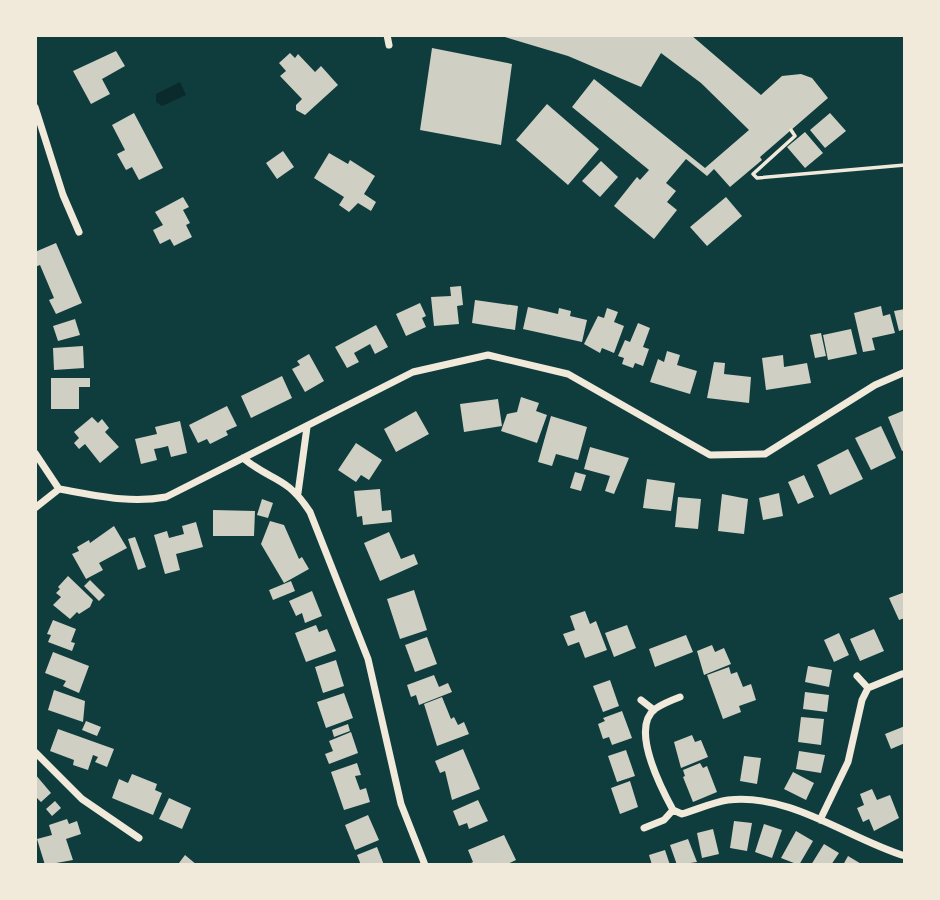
<svg xmlns="http://www.w3.org/2000/svg" width="940" height="900" font-family="Raleway,sans-serif">
<style>
.water{fill:#0a2a2b}
.building{fill:#cfcfc3}
.lines{fill:none;stroke-linecap:round;stroke-linejoin:round}
.path{stroke:#f1e9da;stroke-width:3.5}
.minor{stroke:#f1e9da;stroke-width:7}
</style>
<rect width="100%" height="100%" fill="#0f3d3e"/>
<path class="water" d="M180,82L186,95L162,106L156,102V94Z"/>
<path class="building" d="M498,35H691L761,95L782,76L801,74L812,78L828,98L760,157L762,160L730,187L714,169L707,176L686,159L666,183L676,191L667,202L677,210L654,239L614,206L637,177L640,180L649,170L572,107L594,79L705,168L749,130L701,83L661,53L641,87L568,56Z
M432,48L512,64L501,145L420,130Z
M116,51L125,66L102,79L110,94L91,104L73,71Z
M290,53L295,58L298,54L315,72L321,66L338,85L305,115L296,110V105L302,99L280,76L286,71L279,63Z
M547,104L599,149L568,185L516,140Z
M134,113L163,168L139,180L132,167L126,170L117,154L125,150L112,125Z
M830,113L846,131L825,148L810,130Z
M805,132L823,153L805,168L787,147Z
M283,151L294,167L277,179L266,163Z
M329,153L348,164L350,160L375,176L364,194L376,202L371,211L358,203L349,212L339,205L344,197L314,178Z
M601,161L618,177L600,197L582,181Z
M183,197L189,207L183,210L190,223L186,225L192,237L174,246L170,239L160,244L153,230L163,225L155,212Z
M726,197L742,216L707,246L690,227Z
M56,243L82,303L56,314L49,300L54,298L40,265L35,267V252Z
M461,286L463,305L457,306L459,324L434,326L431,297L451,296L450,287Z
M475,300L518,306L515,330L472,323Z
M420,303L426,316L422,318L426,327L406,336L396,314Z
M881,306L883,316L890,314L895,333L872,338L875,350L863,352L854,313Z
M528,307L558,314L559,308L571,311L570,316L587,320L582,342L523,329Z
M607,308L618,312L614,322L624,326L614,353L602,348L600,353L584,344L598,316L604,318Z
M905,309V329L899,331L894,311Z
M75,319L80,335L58,341L53,326Z
M638,323L650,328L643,347L649,349L643,366L635,363L633,368L622,364L624,358L618,356L625,340L630,342Z
M376,325L388,347L375,354L370,344L354,353L359,362L347,368L335,347Z
M851,329L857,354L828,360L823,335Z
M821,333L826,356L815,358L810,335Z
M83,346L84,368L54,370L53,348Z
M667,351L680,355L677,365L697,371L690,394L650,382L658,359L664,362Z
M309,354L324,381L305,392L292,369L300,365L297,361Z
M783,355L784,367L807,363L811,383L766,390L762,358Z
M714,362L725,363L724,374L751,377L749,403L707,398Z
M282,376L292,398L251,418L241,396Z
M51,378H90V387H79V409H51Z
M521,397L539,403L536,411L547,415L537,443L501,431L507,414L517,412Z
M498,399L502,426L464,432L460,404Z
M227,406L237,426L226,431L228,435L210,444L207,439L198,443L189,425Z
M905,410V450L902,451L888,417Z
M416,411L429,434L396,452L384,429Z
M551,416L587,427L578,460L556,454L552,466L538,462Z
M92,417L98,423L102,419L109,428L105,432L119,447L100,463L85,444L79,449L74,443L79,438L74,432Z
M180,421L187,453L171,457L168,446L160,448L154,449L157,460L141,464L135,439L157,434L155,427Z
M881,426L896,458L871,470L855,438Z
M356,443L382,460L369,480L361,475L356,482L338,470Z
M590,447L629,458L614,494L605,491L610,476L584,469Z
M848,449L863,479L830,495L817,465Z
M575,472L586,475L581,491L570,488Z
M804,475L814,497L798,504L788,482Z
M647,479L675,483L671,511L643,508Z
M380,489L382,511L391,510L392,522L363,525L362,516L357,517L354,491Z
M779,493L783,516L763,520L759,498Z
M722,494L748,499L744,534L718,531Z
M678,497L701,499L698,529L675,527Z
M262,499L273,503L268,518L257,515Z
M213,510L255,511L254,536H213Z
M270,521L284,525L299,559L302,557L309,569L284,583L261,544Z
M196,522L203,547L176,554L180,570L165,574L154,535L167,531L169,538L184,534L182,526Z
M114,526L127,548L99,563L103,570L86,579L72,554L79,551L77,547L89,540L90,543Z
M389,532L401,559L414,554L418,564L380,581L364,543Z
M135,537L146,567L138,570L128,539Z
M68,576L93,600L90,607L79,614L77,612L70,619L53,605L61,597L56,593L60,589L58,587Z
M90,580L105,595L99,601L84,586Z
M291,581L295,591L273,600L269,590Z
M414,590L427,630L400,639L387,599Z
M312,591L322,616L305,623L302,613L296,616L289,601Z
M905,592V618L899,620L889,598Z
M585,611L590,624L596,621L607,650L585,658L579,642L568,646L563,634L575,630L570,616Z
M53,620L76,629L71,642L75,643L72,651L48,642L51,635L47,634Z
M316,625L319,632L327,629L336,651L306,662L295,633Z
M627,625L636,648L614,657L605,633Z
M874,629L884,651L860,661L850,639Z
M839,633L849,655L834,662L824,640Z
M686,635L693,652L655,667L649,649Z
M427,637L437,664L415,672L405,645Z
M712,645L715,652L724,648L731,664L704,675L697,651Z
M53,652L89,666L79,693L63,686L66,681L45,673Z
M336,660L344,686L323,693L315,667Z
M808,666L832,670L829,687L805,682Z
M729,667L731,674L737,672L743,687L751,684L756,700L739,706L741,712L723,719L707,675Z
M434,675L439,687L448,683L452,692L419,705L416,695L411,697L407,685Z
M610,680L619,706L603,712L593,686Z
M54,690L85,701L83,722L48,710Z
M805,692L829,695L827,712L803,709Z
M344,693L353,718L326,728L317,702Z
M442,697L451,719L454,717L458,725L464,722L469,734L437,746L424,704Z
M622,711L632,738L612,745L609,737L603,739L598,724L605,721L603,718Z
M801,717L824,719L821,745L798,742Z
M86,721L101,727L97,736L82,730Z
M348,724L350,731L334,737L332,730Z
M905,726V743L891,749L885,734Z
M58,729L114,749L107,767L95,762L98,757L93,755L88,770L73,765L74,760L50,751Z
M351,732L358,753L329,764L325,754L333,751L329,741Z
M692,735L695,742L701,740L708,757L681,768L674,742Z
M463,749L480,789L452,800L445,771L440,773L435,761Z
M626,750L635,776L617,782L608,756Z
M799,751L825,755L821,773L796,769Z
M744,756L761,758L757,784L740,781Z
M357,763L361,775L355,776L360,790L366,788L370,802L344,810L331,772Z
M700,763L703,768L707,766L717,792L693,802L683,777L685,776L683,770Z
M793,772L814,783L806,800L784,789Z
M35,774L51,793L41,802L35,796Z
M132,774L157,784L155,790L162,793L153,815L112,798L119,779L128,783Z
M630,781L638,807L620,814L611,788Z
M872,789L877,800L890,795L899,818L874,831L869,819L863,822L857,808L864,805L860,794Z
M169,798L191,808L182,829L159,819Z
M478,800L488,821L469,829L467,823L459,826L453,811Z
M55,801L61,808L52,816L46,809Z
M368,815L379,840L355,850L345,825Z
M67,819L69,824L77,821L81,834L66,839L73,860L45,865L37,839L52,835L49,825Z
M734,821L752,823L747,851L730,848Z
M764,824L782,830L772,858L755,852Z
M713,829L719,854L702,858L697,833Z
M796,831L813,841L799,865L781,858Z
M504,835L516,860L505,865H467L473,862L468,850Z
M688,839L697,862L677,865L670,845Z
M824,844L839,853L831,865H811Z
M377,847L384,865H361L357,855Z
M665,850L670,865H652L649,855Z
M185,855L197,865H182L179,863Z
M848,856L863,865H843Z"/>
<g class="lines">
<path class="path" d="M791,130L795,136L753,174L757,178L905,165"/>
<path class="minor" d="M387,35L389,45
M35,107L63,195L79,232
M35,453L59,489
M243,458C272,482 286,475 310,512L368,659L401,804L425,865
M59,489C95,495 129,504 166,497L413,372L488,355L568,374L710,455L765,454L875,385L905,372
M298,493L307,427
M35,508L59,489
M857,676L868,688
M641,700L654,710
M35,752L82,799L139,838
M673,810C661,788 630,728 655,709C662,704 672,700 680,697
M820,820L848,762L862,700L868,688L902,674
M644,828L664,820L673,810L682,814C696,810 713,802 728,800C791,793 847,838 905,856"/>
</g>
<rect width="940" height="900" fill="none" stroke="#f1e9da" stroke-width="74"/>
</svg>
